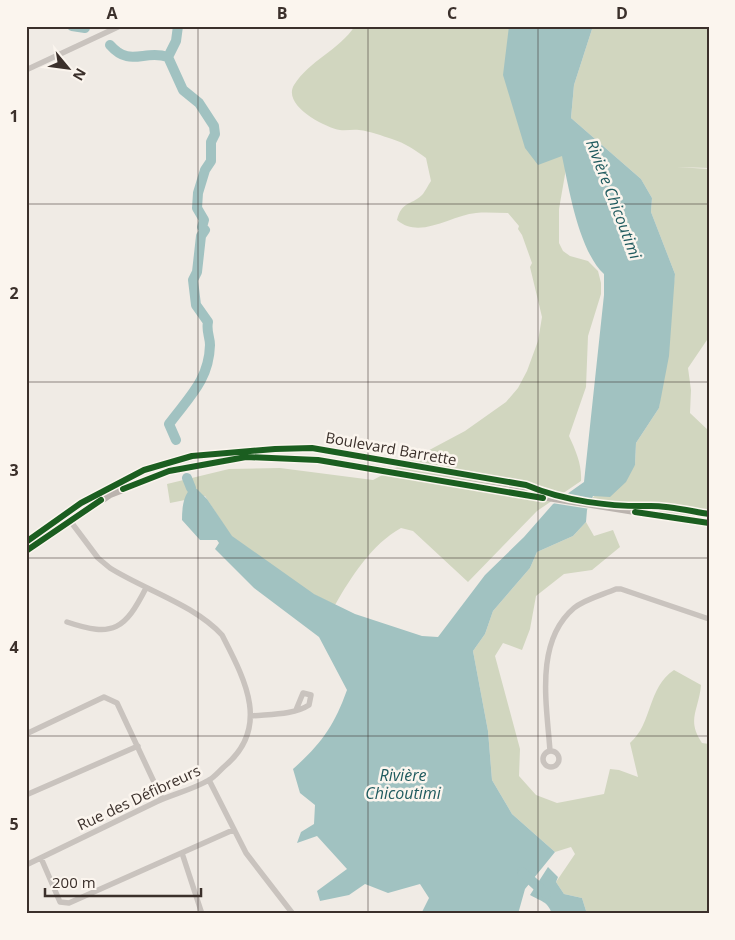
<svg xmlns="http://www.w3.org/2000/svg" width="735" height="940" font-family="'Open Sans',sans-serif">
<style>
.green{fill:#d1d6bf}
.water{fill:#a1c2c1}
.pier{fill:#f0ebe5}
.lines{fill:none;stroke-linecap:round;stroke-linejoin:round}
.river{stroke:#a1c2c1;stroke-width:10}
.street{stroke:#c9c3be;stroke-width:5.5}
.secondary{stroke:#bab3ae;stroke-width:8}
.cycleway-casing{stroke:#fbf5ee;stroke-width:9}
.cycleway{stroke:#1b5e20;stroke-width:6}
.grid{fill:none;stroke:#3b302b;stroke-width:1;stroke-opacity:0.55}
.labels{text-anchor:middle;stroke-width:5;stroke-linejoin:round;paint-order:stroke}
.street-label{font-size:15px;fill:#3b302b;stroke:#fbf5ee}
.water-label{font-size:16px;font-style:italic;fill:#1f5a5e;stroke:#fbf5ee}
.neatline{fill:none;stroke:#3b302b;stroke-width:2}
.grid-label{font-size:16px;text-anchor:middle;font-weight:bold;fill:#3b302b}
</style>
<rect width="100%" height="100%" fill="#f0ebe5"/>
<path class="green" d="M355,26H530L567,163L559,209V243L563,251L570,256L588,261L598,271L601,283V294L588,336L586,387L569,436C576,451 582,465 581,481L537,511L468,582L413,531L401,528C372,544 351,577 335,605L311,593L231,536L205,496L170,503L167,484L229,469L280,468L373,480L465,431L506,402L518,388L527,371L538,341L542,317L530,267L532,263L522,235L518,229L519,226L508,213C497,213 486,212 476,213C451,215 420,240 397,220C402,201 410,206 422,195C425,192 428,185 431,181L426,158C415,150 405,143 392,139C382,136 370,131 359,130C353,129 346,131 340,130C324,127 282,105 294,85C309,61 339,50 355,26Z
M593,26H709V168L677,167L709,169V337L688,368L691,390L690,413L709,431V520L592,498L635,465L636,443L659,408L675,274L651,212L652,198L641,179L571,118L574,85Z
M586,522L594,536L613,530L620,547L592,570L564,574L536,596L530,629L522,650L503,643L495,656L520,749L519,776L536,795L557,803L604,794L610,769L619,770L638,777L630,743C653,723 647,688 674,670L701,685C699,710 686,720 702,743L709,744V914H587L582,898L564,894L556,882L575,854L571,847L555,852L512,814L492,780L488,731L473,651L485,634L493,611L530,568L537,552L573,536Z"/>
<path class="water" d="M509,26H593L574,85L571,118L641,179L652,198L651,212L675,274L669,356L659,408L636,443L635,465L626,482L610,497L593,496L587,510L586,522L573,536L537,552L530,568L493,611L485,634L473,651L488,731L492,780L512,814L555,852L525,889L518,914H483L480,911L476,914H421L429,898L420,884L388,893L365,884L349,895L320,901L317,891L347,869L317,836L297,843L301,832L314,824L315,805L300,793L293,769C322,743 334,726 347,690L319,637L254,588L215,549L219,543L217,540H200L182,520C182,509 183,496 191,488L197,489L207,499L232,536L314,594L355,614L422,636L438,637L485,575L524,537L553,504L584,482L604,295V274C579,251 569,189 562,156L538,165L525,148L503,75Z
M548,867L558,877L556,882L564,894L582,898L587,914H552C548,901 540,901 530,895Z"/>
<path class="pier" d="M563,494L595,499L590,509L552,503Z"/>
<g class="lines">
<path class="river" d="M72,26L85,28
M110,45C130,68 144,49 168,57
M176,440L169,424C189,397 209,380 210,345C210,337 206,331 208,322L196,305L193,280L197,272L201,236L205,230L202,227L204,220L197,208L198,193L205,170L211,161V142L215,134L214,126L199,103L183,90L168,57L176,41L178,26
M187,478L191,488
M522,872L546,894"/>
<path class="street" d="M26,70L120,26
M67,622C114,638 125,629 146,588
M251,716C269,714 294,715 309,705L311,695L303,693L296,710
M26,734L104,697L117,703L162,799
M543 759a8 8 0 1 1 16 0a8 8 0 1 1-16 0Z
M550,751C547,706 534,642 574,608C585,599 602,595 616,589H621L709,619
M209,780L246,853L293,914
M26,795L138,746
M182,853L202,914
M41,858L60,902L69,903L233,830
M26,865C70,844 113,823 156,802C173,794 192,790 209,780C215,777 220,770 226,765C271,726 244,678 222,635C195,605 145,590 110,568L98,558L71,522"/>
<path class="secondary" d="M26,551L110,494L169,471L246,457L318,460L709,523"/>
<g class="cycleway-casing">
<path id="cycleway" d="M123,489L169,471L246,457L318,460L543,498
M635,512L709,523
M26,542L81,503L144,470L192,456L275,449L312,448L526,485C564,501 610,507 651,506C670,506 690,511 709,514
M26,551L101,500"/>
</g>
<use href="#cycleway" class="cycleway"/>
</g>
<path class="grid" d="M198,26V914M368,26V914M538,26V914M26,204H709M26,382H709M26,558H709M26,736H709"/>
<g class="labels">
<g class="street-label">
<text transform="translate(391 449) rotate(10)" y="5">Boulevard Barrette</text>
<text transform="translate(139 798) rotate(-25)" y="5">Rue des Défibreurs</text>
</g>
<g class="water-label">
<text transform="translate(614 199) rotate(69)" y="6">Rivière Chicoutimi</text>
<text x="403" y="781">Rivière<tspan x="403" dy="18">Chicoutimi</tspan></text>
</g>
</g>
<rect width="735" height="940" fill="none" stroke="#fbf5ee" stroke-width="55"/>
<g transform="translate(68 68) rotate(119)" stroke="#fbf5ee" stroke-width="4" paint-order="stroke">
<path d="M0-4L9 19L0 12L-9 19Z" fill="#3b302b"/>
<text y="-8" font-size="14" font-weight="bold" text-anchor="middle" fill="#3b302b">N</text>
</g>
<path d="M45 888v8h156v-8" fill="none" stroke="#3b302b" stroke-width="2.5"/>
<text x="52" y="888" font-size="15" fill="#3b302b" stroke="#fbf5ee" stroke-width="4" paint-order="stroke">200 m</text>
<rect x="28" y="28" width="680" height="884" class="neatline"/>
<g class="grid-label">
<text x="112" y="19">A</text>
<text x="282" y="19">B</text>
<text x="452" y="19">C</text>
<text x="622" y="19">D</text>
<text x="14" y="122">1</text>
<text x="14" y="299">2</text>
<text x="14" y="476">3</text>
<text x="14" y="653">4</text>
<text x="14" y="830">5</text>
</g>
</svg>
